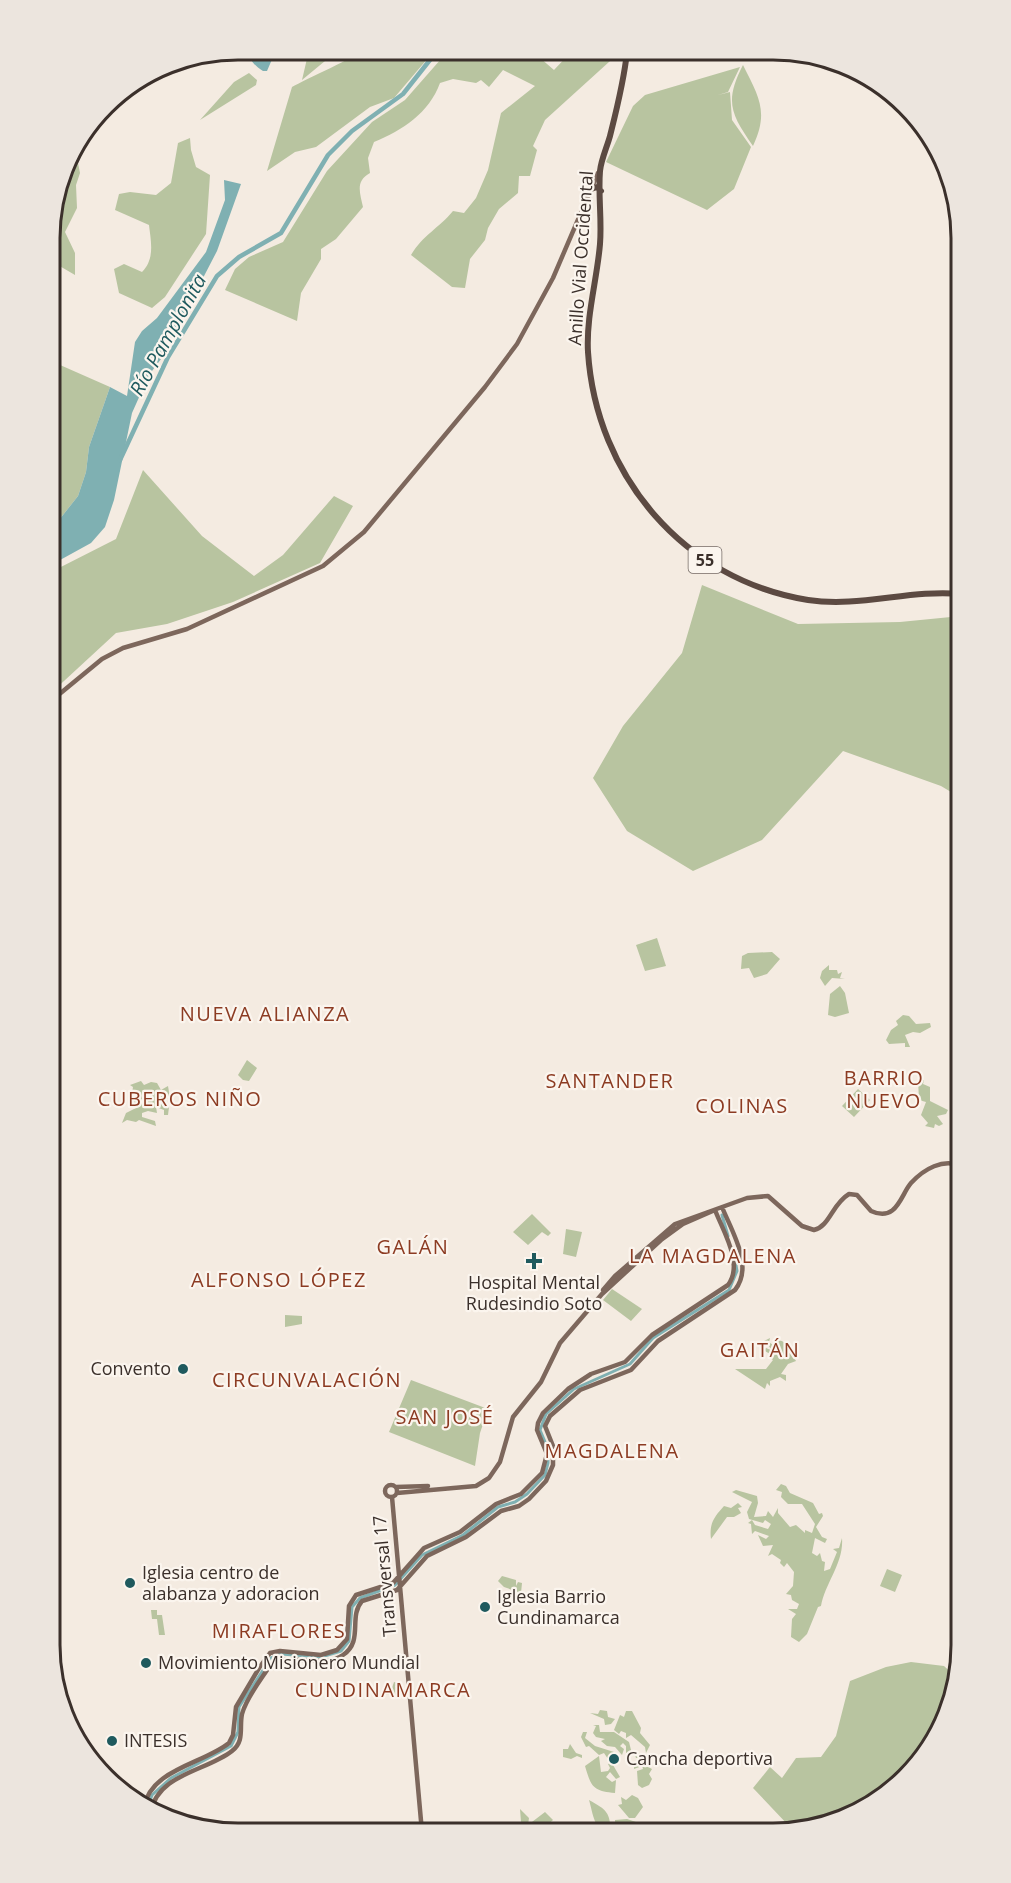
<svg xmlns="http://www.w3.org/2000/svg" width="1011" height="1883" font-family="'Open Sans',sans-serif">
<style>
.green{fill:#b8c4a0}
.water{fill:#7fb0b2}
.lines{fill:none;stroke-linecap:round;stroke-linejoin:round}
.canal{stroke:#7fb0b2;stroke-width:3}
.river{stroke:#7fb0b2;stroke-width:4.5}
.major{stroke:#7d675c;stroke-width:4.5}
.highway{stroke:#5c4a42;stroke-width:6}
.poi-dot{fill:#1f5a5e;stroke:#fbf5ee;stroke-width:2}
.labels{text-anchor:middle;stroke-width:4.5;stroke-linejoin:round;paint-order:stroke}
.shield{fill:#fbf5ee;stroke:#756b66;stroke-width:1.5}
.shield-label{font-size:16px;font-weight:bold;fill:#3b302b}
.street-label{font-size:18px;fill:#3b302b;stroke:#fbf5ee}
.poi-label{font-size:18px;fill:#3b302b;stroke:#fbf5ee;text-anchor:start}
.water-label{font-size:20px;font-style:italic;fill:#1f5a5e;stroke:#fbf5ee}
.neighbourhood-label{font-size:20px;letter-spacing:1.5px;fill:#8c3b22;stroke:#fbf5ee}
.rim{fill:none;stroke:#3b302b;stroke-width:3}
</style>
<rect width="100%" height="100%" fill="#f4ebe1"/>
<path class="green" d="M309,50H328L325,61L302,80Z
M363,50L434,51L394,98L370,107L316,147L295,152L267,171L292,87C304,80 358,56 363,50Z
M448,51H532L554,70L571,52H620L545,120L533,146L537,150L530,176H519L518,193L499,209L488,228L485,240L470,259L465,288L452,287L411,255C423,235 439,228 453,211L464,213L476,198L488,170L501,113L535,86L503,70L489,87L481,80L476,83L453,79L440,83C429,113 403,130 374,142L368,158L370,173C355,181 360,193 363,207L336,239L321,249V259L301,293L297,321L225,290L235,269L249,257L283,242L327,171L372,122L405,100Z
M743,65C759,97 769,112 753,146C731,114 724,102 743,65Z
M740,67L728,92L718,95L730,92L732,120L751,147L734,189L707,210L606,162L633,106L645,95Z
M249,73L257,80L256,85L200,120L234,82Z
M89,128L90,135L78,163L80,173L76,185L77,208L65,232L75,253V275L51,261V214L69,154Z
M190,138L191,150L196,167L210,175L206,234L165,297L152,308L119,293L114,269L124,264L142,272C155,259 151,242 149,225L115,210L119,194L130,192L156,195L171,183L178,143Z
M51,361L110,387L89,447L86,472L78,496L59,520L51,524Z
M143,470L202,536L254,576L283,555L334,496L353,506L320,563L233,602L167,624L116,633L51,693V572L116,539Z
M702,585L798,624L900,622L961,616V798L941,786L843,751L762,840L693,871L627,831L593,778L623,726L682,653Z
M657,938L666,966L645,971L636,945Z
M772,952L780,959L767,974L754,978L749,968L741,969L742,956L748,953Z
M829,965V970H837L838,974L842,972L840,978L845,979L832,978L825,986L820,978L822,971Z
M840,986L845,993L849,1013L835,1017L828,1015L830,994Z
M903,1015L909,1016L916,1024L930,1023L931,1027L920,1033L913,1032L905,1035L910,1047H905V1043L889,1044L886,1040L891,1030L898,1025L896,1021Z
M247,1060L257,1068L249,1081L243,1080L238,1075Z
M918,1079L924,1080L923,1084L930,1087V1101L948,1110L946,1114L937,1116L943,1124L939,1126L935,1124L934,1128L925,1126L928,1123L921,1115L926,1102L919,1100Z
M141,1081L144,1085L151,1082L157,1083L161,1090L168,1086L170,1098L164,1100L169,1107L168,1115H164V1110L156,1107L157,1113L148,1111L142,1113V1117L155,1121L156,1126L139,1120L136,1122L127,1120L122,1123L126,1113L138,1107L129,1105L138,1096L132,1093L133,1087L130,1085Z
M858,1089L870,1100L854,1117L842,1106Z
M532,1214L551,1233L548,1236L542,1232L528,1245L513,1232Z
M566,1229L582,1232L576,1257L563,1254Z
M612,1289L642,1309L631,1321L603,1300Z
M285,1315L302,1316V1324L285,1327Z
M770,1338L769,1342L773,1345L776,1340L782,1341L790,1348L787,1352L792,1354L796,1361L788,1364L781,1374L786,1375V1381L780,1377L770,1381V1386L767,1383L765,1389L735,1369H766L773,1360L770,1358L772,1355L763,1350L766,1348L773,1351L764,1341Z
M411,1380L488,1409L480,1433L475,1466L389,1432Z
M781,1484L786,1486L790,1493L813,1503L819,1514L822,1513L823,1516L816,1527L822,1537L827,1539L825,1543L815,1538L812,1553L817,1556L820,1553L822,1561L825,1562L824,1571L830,1569L837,1552L833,1549L839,1548L842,1538C844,1563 825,1583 821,1606L818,1607L807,1634L799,1642L791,1637L792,1619L796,1614L788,1609H797L799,1604L792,1600L791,1595L786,1594L793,1586L794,1572L787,1563L784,1567L780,1563L781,1560L772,1554L768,1556L773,1545L763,1546L758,1535L766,1539L769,1536L755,1531L752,1534L751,1524L748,1523L752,1520L755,1525L768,1529L771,1524L765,1520L763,1523L749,1519L747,1512L752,1502L732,1492L736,1490L757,1496L758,1503L754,1517L766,1516L768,1511L773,1517L778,1508V1513L790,1527L796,1525L805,1533V1530L812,1533L815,1524L802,1504H788L781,1497L782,1492L776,1490Z
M738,1503L742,1507L738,1508L741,1513L734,1517H727L711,1539C709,1524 714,1517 724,1506L731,1508Z
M887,1569L902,1575L895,1592L880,1586Z
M502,1576L516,1580V1586L518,1582L522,1583L521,1593L504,1587L498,1581Z
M151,1610H157V1615H162L165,1635H159L157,1619H152Z
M911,1662L944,1666L956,1677L947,1717L922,1760L878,1801L833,1824L781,1832L789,1826L753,1788L770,1767L782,1778L796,1758L821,1757L836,1736L850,1681L886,1667Z
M394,1682L398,1683L395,1687L401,1688L398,1691H403V1695H385L383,1686L392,1688Z
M600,1710L607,1711L608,1717L615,1719L611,1724L605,1725L604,1719L590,1713L598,1714Z
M626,1711H632L641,1728L640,1733L650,1745L646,1753L645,1747L631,1735L626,1738V1733L621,1731L619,1734L614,1730L620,1715L624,1717Z
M593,1725H599L600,1732H614L629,1742L631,1750L645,1755L643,1764L652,1769L649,1774L652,1779L649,1785L642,1788L638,1785L637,1771L643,1769L642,1766L634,1769V1764L641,1762L640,1758H636L634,1752L626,1753V1746L623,1743L620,1746L624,1749L622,1755L615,1747L607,1746L601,1741L605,1739L596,1737L593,1733L596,1726Z
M583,1732H587L585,1738L595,1746L614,1752L608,1759L604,1753L599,1755L589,1746L586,1747L581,1737Z
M570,1744L576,1753L582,1755V1758L577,1756L571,1759L563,1757V1749H568Z
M615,1753L620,1758L613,1765L620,1777L616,1779L610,1772L606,1777L612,1782L616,1780L615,1793C592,1791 591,1786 585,1766L599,1756L601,1772L608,1771L610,1768L608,1764L610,1763L608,1760Z
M632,1795L638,1798L643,1807L635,1818H629L618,1805L622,1804L621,1797L626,1800Z
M589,1800C607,1810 610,1812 611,1833C594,1833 593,1813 589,1800Z
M520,1809L529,1818L528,1825L545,1812L553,1820L543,1829L521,1822Z
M627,1819L636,1822L629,1828V1833H620V1827H615V1820Z"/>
<path class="water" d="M248,50H276L267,71H263C254,65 249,60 248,50Z
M224,180L241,184L217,251L161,359L149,375L132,413L114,500L105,527L91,543L51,565V524L59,520L78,496L86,472L89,447L110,387L127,396L135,342L142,331L157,318L206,252L225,200Z"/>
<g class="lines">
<path class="canal" d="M722,1215L728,1236
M147,1809L152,1795L171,1778L231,1746L238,1732L239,1707L271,1658L281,1654L321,1657L341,1651L349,1641L352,1607L360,1598L395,1585L422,1555L463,1535L498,1507L515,1502L527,1494L545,1475L548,1463V1449L540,1430L546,1414L574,1389L630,1364L653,1338L729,1290L737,1271L734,1254"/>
<path class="river" d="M120,460L168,357L217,276L239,257L281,233L328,155L352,131L403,94L437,51"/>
<path class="major" d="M51,701L102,659L123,648L187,629L323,566L364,532L485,387L517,344L553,278L598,173
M603,1290L615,1276L675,1224L747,1198L768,1196L802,1226L814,1230C830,1226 832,1204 849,1194L857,1195L871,1211C897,1223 901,1194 911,1183C924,1169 943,1158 961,1166
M385 1491a6 6 0 1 1 12 0a6 6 0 1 1-12 0Z
M396,1487L428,1486
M397,1493L476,1486L489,1478L500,1462L513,1417L541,1382L560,1343L602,1294L661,1240L683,1224L715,1210
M392,1497L422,1832
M144,1807C151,1769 203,1764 229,1743L233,1735L236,1707L259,1668L270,1653L280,1651L321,1655L337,1650L347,1639L349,1606L356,1595L393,1583L424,1548L460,1532L496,1504L521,1494L542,1473L547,1454L537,1430L538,1423L543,1413L568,1389L591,1374L625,1362L652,1335L728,1285C744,1264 723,1231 715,1210
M151,1812C157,1774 207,1771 232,1751C245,1741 239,1728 242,1714C246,1699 259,1682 267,1670C283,1647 320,1671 343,1655C364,1641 348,1617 362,1601L397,1590L427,1556L466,1537L501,1511L519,1506L529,1499L546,1481L553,1465V1446L545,1426L550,1416L580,1390L631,1370L658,1341L735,1290C754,1266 732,1232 722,1207"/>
<path class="highway" d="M627,52C624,81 617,108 610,136C607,147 601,160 600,171C598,195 602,220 600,244C597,280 586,316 588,352C596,476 684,580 808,600C860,608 910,589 961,594
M591,189L597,187L601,191"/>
</g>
<g class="poi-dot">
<path d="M531 1252h6v6h6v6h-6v6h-6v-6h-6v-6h6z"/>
<circle cx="183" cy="1369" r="6"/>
<circle cx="130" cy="1583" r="6"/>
<circle cx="485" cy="1607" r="6"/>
<circle cx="146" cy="1663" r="6"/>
<circle cx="112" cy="1741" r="6"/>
<circle cx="614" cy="1759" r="6"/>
</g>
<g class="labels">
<rect class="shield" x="688.5" y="547" width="33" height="26" rx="4.5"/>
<g class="shield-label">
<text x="705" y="566">55</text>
</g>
<g class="street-label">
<text transform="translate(581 258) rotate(-86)" y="6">Anillo Vial Occidental</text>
<text transform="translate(385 1576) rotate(-95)" y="6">Transversal 17</text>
</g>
<g class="poi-label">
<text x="534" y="1289" text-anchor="middle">Hospital Mental<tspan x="534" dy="21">Rudesindio Soto</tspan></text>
<text x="171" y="1375" text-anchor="end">Convento</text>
<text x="142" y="1579">Iglesia centro de<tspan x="142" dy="21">alabanza y adoracion</tspan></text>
<text x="497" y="1603">Iglesia Barrio<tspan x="497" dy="21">Cundinamarca</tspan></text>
<text x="158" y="1669">Movimiento Misionero Mundial</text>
<text x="124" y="1747">INTESIS</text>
<text x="626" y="1765">Cancha deportiva</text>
</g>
<g class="water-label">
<text transform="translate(168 335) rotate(-61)" y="7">Río Pamplonita</text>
</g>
<g class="neighbourhood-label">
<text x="265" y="1021">NUEVA ALIANZA</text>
<text x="884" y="1085">BARRIO<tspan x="884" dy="23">NUEVO</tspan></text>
<text x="610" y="1088">SANTANDER</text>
<text x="180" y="1106">CUBEROS NIÑO</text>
<text x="742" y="1113">COLINAS</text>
<text x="413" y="1254">GALÁN</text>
<text x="713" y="1263">LA MAGDALENA</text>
<text x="279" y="1287">ALFONSO LÓPEZ</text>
<text x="760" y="1357">GAITÁN</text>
<text x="307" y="1387">CIRCUNVALACIÓN</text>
<text x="445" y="1424">SAN JOSÉ</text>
<text x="612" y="1458">MAGDALENA</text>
<text x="279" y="1638">MIRAFLORES</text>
<text x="383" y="1697">CUNDINAMARCA</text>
</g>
</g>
<path d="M0 0H1011V1883H0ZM238 60H773A178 178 0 0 1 951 238V1645A178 178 0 0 1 773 1823H238A178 178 0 0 1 60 1645V238A178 178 0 0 1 238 60Z" fill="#ece5de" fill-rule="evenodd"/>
<path class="rim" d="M238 60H773A178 178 0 0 1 951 238V1645A178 178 0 0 1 773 1823H238A178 178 0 0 1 60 1645V238A178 178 0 0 1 238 60Z"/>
</svg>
